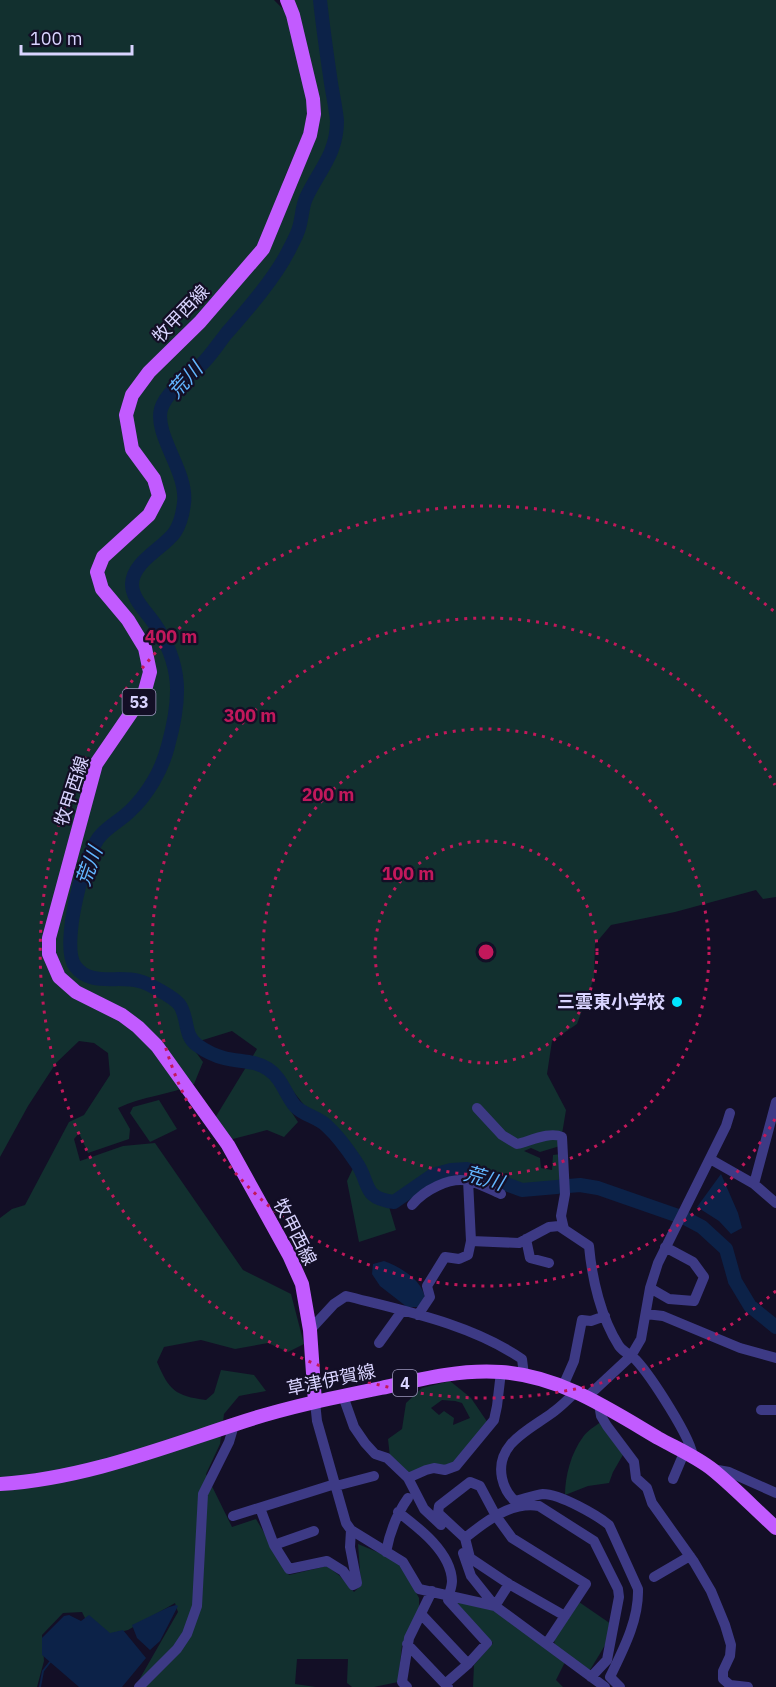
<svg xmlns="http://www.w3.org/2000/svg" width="776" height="1687" font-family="'IBM Plex Sans','Noto Sans JP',sans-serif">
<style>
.green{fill:#12302f;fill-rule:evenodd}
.water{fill:#0c2248}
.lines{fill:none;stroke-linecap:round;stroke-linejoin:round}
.stream{stroke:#0c2248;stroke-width:2}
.river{stroke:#0c2248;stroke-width:14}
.minor{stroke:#3d3a85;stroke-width:10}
.major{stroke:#c25bff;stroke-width:14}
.ring{fill:none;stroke:#c2185b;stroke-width:3;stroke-dasharray:3 6}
.poi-dot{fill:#00e5ff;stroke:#130f26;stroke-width:2}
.labels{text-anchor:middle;stroke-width:4.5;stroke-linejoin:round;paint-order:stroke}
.shield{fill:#130f26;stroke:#9e99be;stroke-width:1.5}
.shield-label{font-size:16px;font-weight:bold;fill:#d9d4ff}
.street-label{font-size:18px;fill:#d9d4ff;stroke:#130f26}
.poi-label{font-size:18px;font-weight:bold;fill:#d9d4ff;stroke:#130f26;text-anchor:end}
.water-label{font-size:20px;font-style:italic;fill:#62b6ff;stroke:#130f26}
.centre{fill:#c2185b;stroke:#130f26;stroke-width:3}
.ring-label{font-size:18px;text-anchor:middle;font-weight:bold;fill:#c2185b;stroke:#130f26;stroke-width:4.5;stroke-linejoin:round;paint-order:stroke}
</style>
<rect width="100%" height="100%" fill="#130f26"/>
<path class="green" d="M0,0H274L287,13L308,102L305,130L283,181L284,194L313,137L294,0H776V897L763,899L756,890L675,912L611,925L595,944L594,978L577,1024L552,1041L547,1074L566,1110L560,1146L540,1152L531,1148L524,1151L540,1158L541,1168L552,1170L553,1155L561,1154L559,1188L524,1193L464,1170L420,1180L387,1200L396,1230L359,1242L347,1181L356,1162L342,1139L304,1105L281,1076L279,1093L298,1122L284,1137L267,1130L229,1140L215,1118L257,1049L232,1031L190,1044L203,1062L194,1084C170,1095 142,1096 118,1108L130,1129L129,1139L88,1153L79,1133L74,1139L80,1161L123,1146L155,1143L243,1270L291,1294L304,1344L288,1352L268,1343L235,1349L201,1340L164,1347L157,1362C169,1390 175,1396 206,1400L214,1393L221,1370L254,1375L266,1391L239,1396L224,1414L220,1444L206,1474L232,1527L256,1519L289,1575L327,1566L340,1576L354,1592L361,1585L358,1544L399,1561L419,1598V1611L402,1645L398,1682L374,1687H352L347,1683L348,1659H297L295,1684L316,1687H135L178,1612L175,1603L128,1630L95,1638L82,1612L63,1613L42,1635L44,1661L37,1687H0V1218L12,1209L25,1205L69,1122L84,1115L110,1075L108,1053L94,1043L79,1041L56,1063L28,1106L0,1157Z
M159,1100L177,1129L150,1142L130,1113L133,1107Z
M450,1381L471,1398L488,1423L456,1462L410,1475L390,1457L388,1439L402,1429L406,1403L422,1388ZM442,1400L455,1401L462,1403L470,1418L453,1425L454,1418L444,1411L439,1415L431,1408Z
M601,1422L624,1453L613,1472L609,1483L588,1486L565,1495C565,1476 571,1453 583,1437C587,1431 595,1426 601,1422Z
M452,1599L489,1607L565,1662L556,1680L563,1687H473L474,1665L493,1643Z
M579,1602L611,1624L610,1637L590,1670L555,1647L554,1639Z"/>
<path class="water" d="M721,1174L738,1213L742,1228L731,1234L719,1221L697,1207Z
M384,1261C400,1267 423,1280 425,1299L420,1307H407L380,1286L372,1274L373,1264Z
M176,1605L178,1606L160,1641L150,1650L137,1638L132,1625L169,1607Z
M69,1615L81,1621L89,1615L110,1633L123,1630L146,1658L122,1687H79L42,1655V1638L64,1616Z"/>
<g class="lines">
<path class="stream" d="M40,1687L43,1671L50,1662"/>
<path class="river" d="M320,0C323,28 327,56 331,83C333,96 336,109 337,121C337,154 319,170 306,198C302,207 302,218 299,228C297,235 293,242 290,248C276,277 247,310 226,334C218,344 211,355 202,364C190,375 166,392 161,409C154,435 188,472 184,503C183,512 180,524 175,532C164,548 133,561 132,584C132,599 146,611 154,623C183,665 181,699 168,746C162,770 148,794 130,811C121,820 109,826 101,835C84,852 60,946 75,966C90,987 118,975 139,981C148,983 173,997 179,1004C189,1017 183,1035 197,1045C204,1050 216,1056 224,1058C240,1062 254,1060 268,1069C282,1078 285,1094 295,1106C303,1115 318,1117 327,1126C338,1136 348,1150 356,1162C371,1183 361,1198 394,1202L433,1175L451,1170L467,1169L522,1190L580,1185L598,1188L687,1219L702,1227L726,1249L735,1281L750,1306L776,1327"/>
<path class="minor" d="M477,1108L502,1135L517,1144C530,1141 550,1131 562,1137L565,1194L561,1216L564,1229
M710,1159L754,1184L776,1203
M468,1180L471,1241
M754,1184L776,1102
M412,1205C423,1191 450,1176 469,1181C479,1183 491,1190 501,1194
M526,1239L530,1258L549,1263
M650,1288L669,1299L694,1301L704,1277L693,1262L665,1247
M646,1314L663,1316L740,1348L776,1358
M418,1315L430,1297L427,1286L445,1257L459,1259L468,1255L471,1241L519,1243L549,1227L559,1226L589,1246C592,1279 601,1318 619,1346C624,1353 631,1354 636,1360C650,1375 693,1440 693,1458
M310,1330L334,1304L346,1296C405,1311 471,1324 522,1359L524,1375
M379,1343L402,1311
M563,1386L574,1361L582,1320L591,1321L605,1316
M576,1392C568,1399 561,1407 552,1413C529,1430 495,1444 502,1478C504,1487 508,1495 515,1501C524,1499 534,1495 543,1494C560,1494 597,1515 609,1525L638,1589C639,1620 623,1650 610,1677L620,1687
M343,1396L354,1427L365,1443L375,1454L387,1458L408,1478L424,1509L441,1525
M587,1397L631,1356L641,1339L650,1288L658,1263L726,1126L730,1113
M315,1402L317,1421L346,1523L351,1530L403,1562L419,1589L495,1606L605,1687
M599,1404L601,1416L607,1426L634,1462L636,1478L647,1488L652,1503L694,1562L711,1591L725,1625L731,1645L730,1656L723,1671V1679L730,1685L748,1687
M761,1410H776
M712,1469L729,1472L776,1493
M408,1478L426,1470L434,1468L445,1470L456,1466L494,1420L497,1406L501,1372
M673,1479L684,1453
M336,1486L374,1476
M260,1508L274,1545L289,1569L327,1561L343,1571L353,1585L357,1583L350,1547L351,1530
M398,1512C419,1528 451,1552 452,1581C452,1587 449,1593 448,1600L487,1643L468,1664L445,1684
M233,1516L335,1484
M465,1538C485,1522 511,1501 539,1506L594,1541L618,1589L619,1597L607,1660L591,1677
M274,1545L314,1531
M386,1552C390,1531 396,1515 408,1498
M463,1553L471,1576L495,1606L509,1584
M654,1577L690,1556
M421,1614L468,1664
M547,1643L586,1584L512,1538L496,1516L480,1486L470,1482L439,1506L438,1513L465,1538L470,1558L509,1584L565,1616
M407,1644L448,1687
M139,1687L177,1649L187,1634L197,1606L203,1494L229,1442L234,1425
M407,1687L402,1682L409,1638L432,1591"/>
<path class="major" d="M287,0L293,15L313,99L314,114L310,135L263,249L200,322L149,372L132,395L126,415L132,449L154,479L159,496L149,515L103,557L97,572L102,589L128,620L145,648L150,672L144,694L96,764L49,938V954L59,977L76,992L122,1015L138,1027L157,1046L228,1145L289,1255L302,1284L310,1330L315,1402
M0,1484C82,1479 159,1449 236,1424C283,1408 332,1398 381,1388C421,1379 461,1369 501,1372C560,1376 609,1409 658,1438C676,1448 697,1457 713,1470C735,1488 755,1509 776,1528"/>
</g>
<g class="ring">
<circle cx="486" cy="952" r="111"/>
<circle cx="486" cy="952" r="223"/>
<path d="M775 1119A334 334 0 1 1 775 785"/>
<path d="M776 1291A446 446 0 1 1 776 613"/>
</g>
<circle class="poi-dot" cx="677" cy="1002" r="6"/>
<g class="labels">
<g class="shield">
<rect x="122.5" y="689" width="33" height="26" rx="4.5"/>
<rect x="393" y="1370" width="24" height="26" rx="4.5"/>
</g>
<g class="shield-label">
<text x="139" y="708">53</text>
<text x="405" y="1389">4</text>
</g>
<g class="street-label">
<text transform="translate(181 314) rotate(-46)" y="6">牧甲西線</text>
<text transform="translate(72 791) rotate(-72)" y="6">牧甲西線</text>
<text transform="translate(295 1232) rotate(63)" y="6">牧甲西線</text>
<text transform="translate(331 1380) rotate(-12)" y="6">草津伊賀線</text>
</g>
<g class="poi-label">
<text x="665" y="1008">三雲東小学校</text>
</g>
<g class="water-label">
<text transform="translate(185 380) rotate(-48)" y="7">荒川</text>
<text transform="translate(89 866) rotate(-70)" y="7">荒川</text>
<text transform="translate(484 1178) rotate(16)" y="7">荒川</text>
</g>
</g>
<circle cx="486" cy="952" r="9" class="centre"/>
<g class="ring-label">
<text x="171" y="643">400 m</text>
<text x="250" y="722">300 m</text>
<text x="328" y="801">200 m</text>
<text x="408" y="880">100 m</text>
</g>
<path d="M21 45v9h111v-9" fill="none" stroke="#d9d4ff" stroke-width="3"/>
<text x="30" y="45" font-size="18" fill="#d9d4ff" stroke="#130f26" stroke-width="4.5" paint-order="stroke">100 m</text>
</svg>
